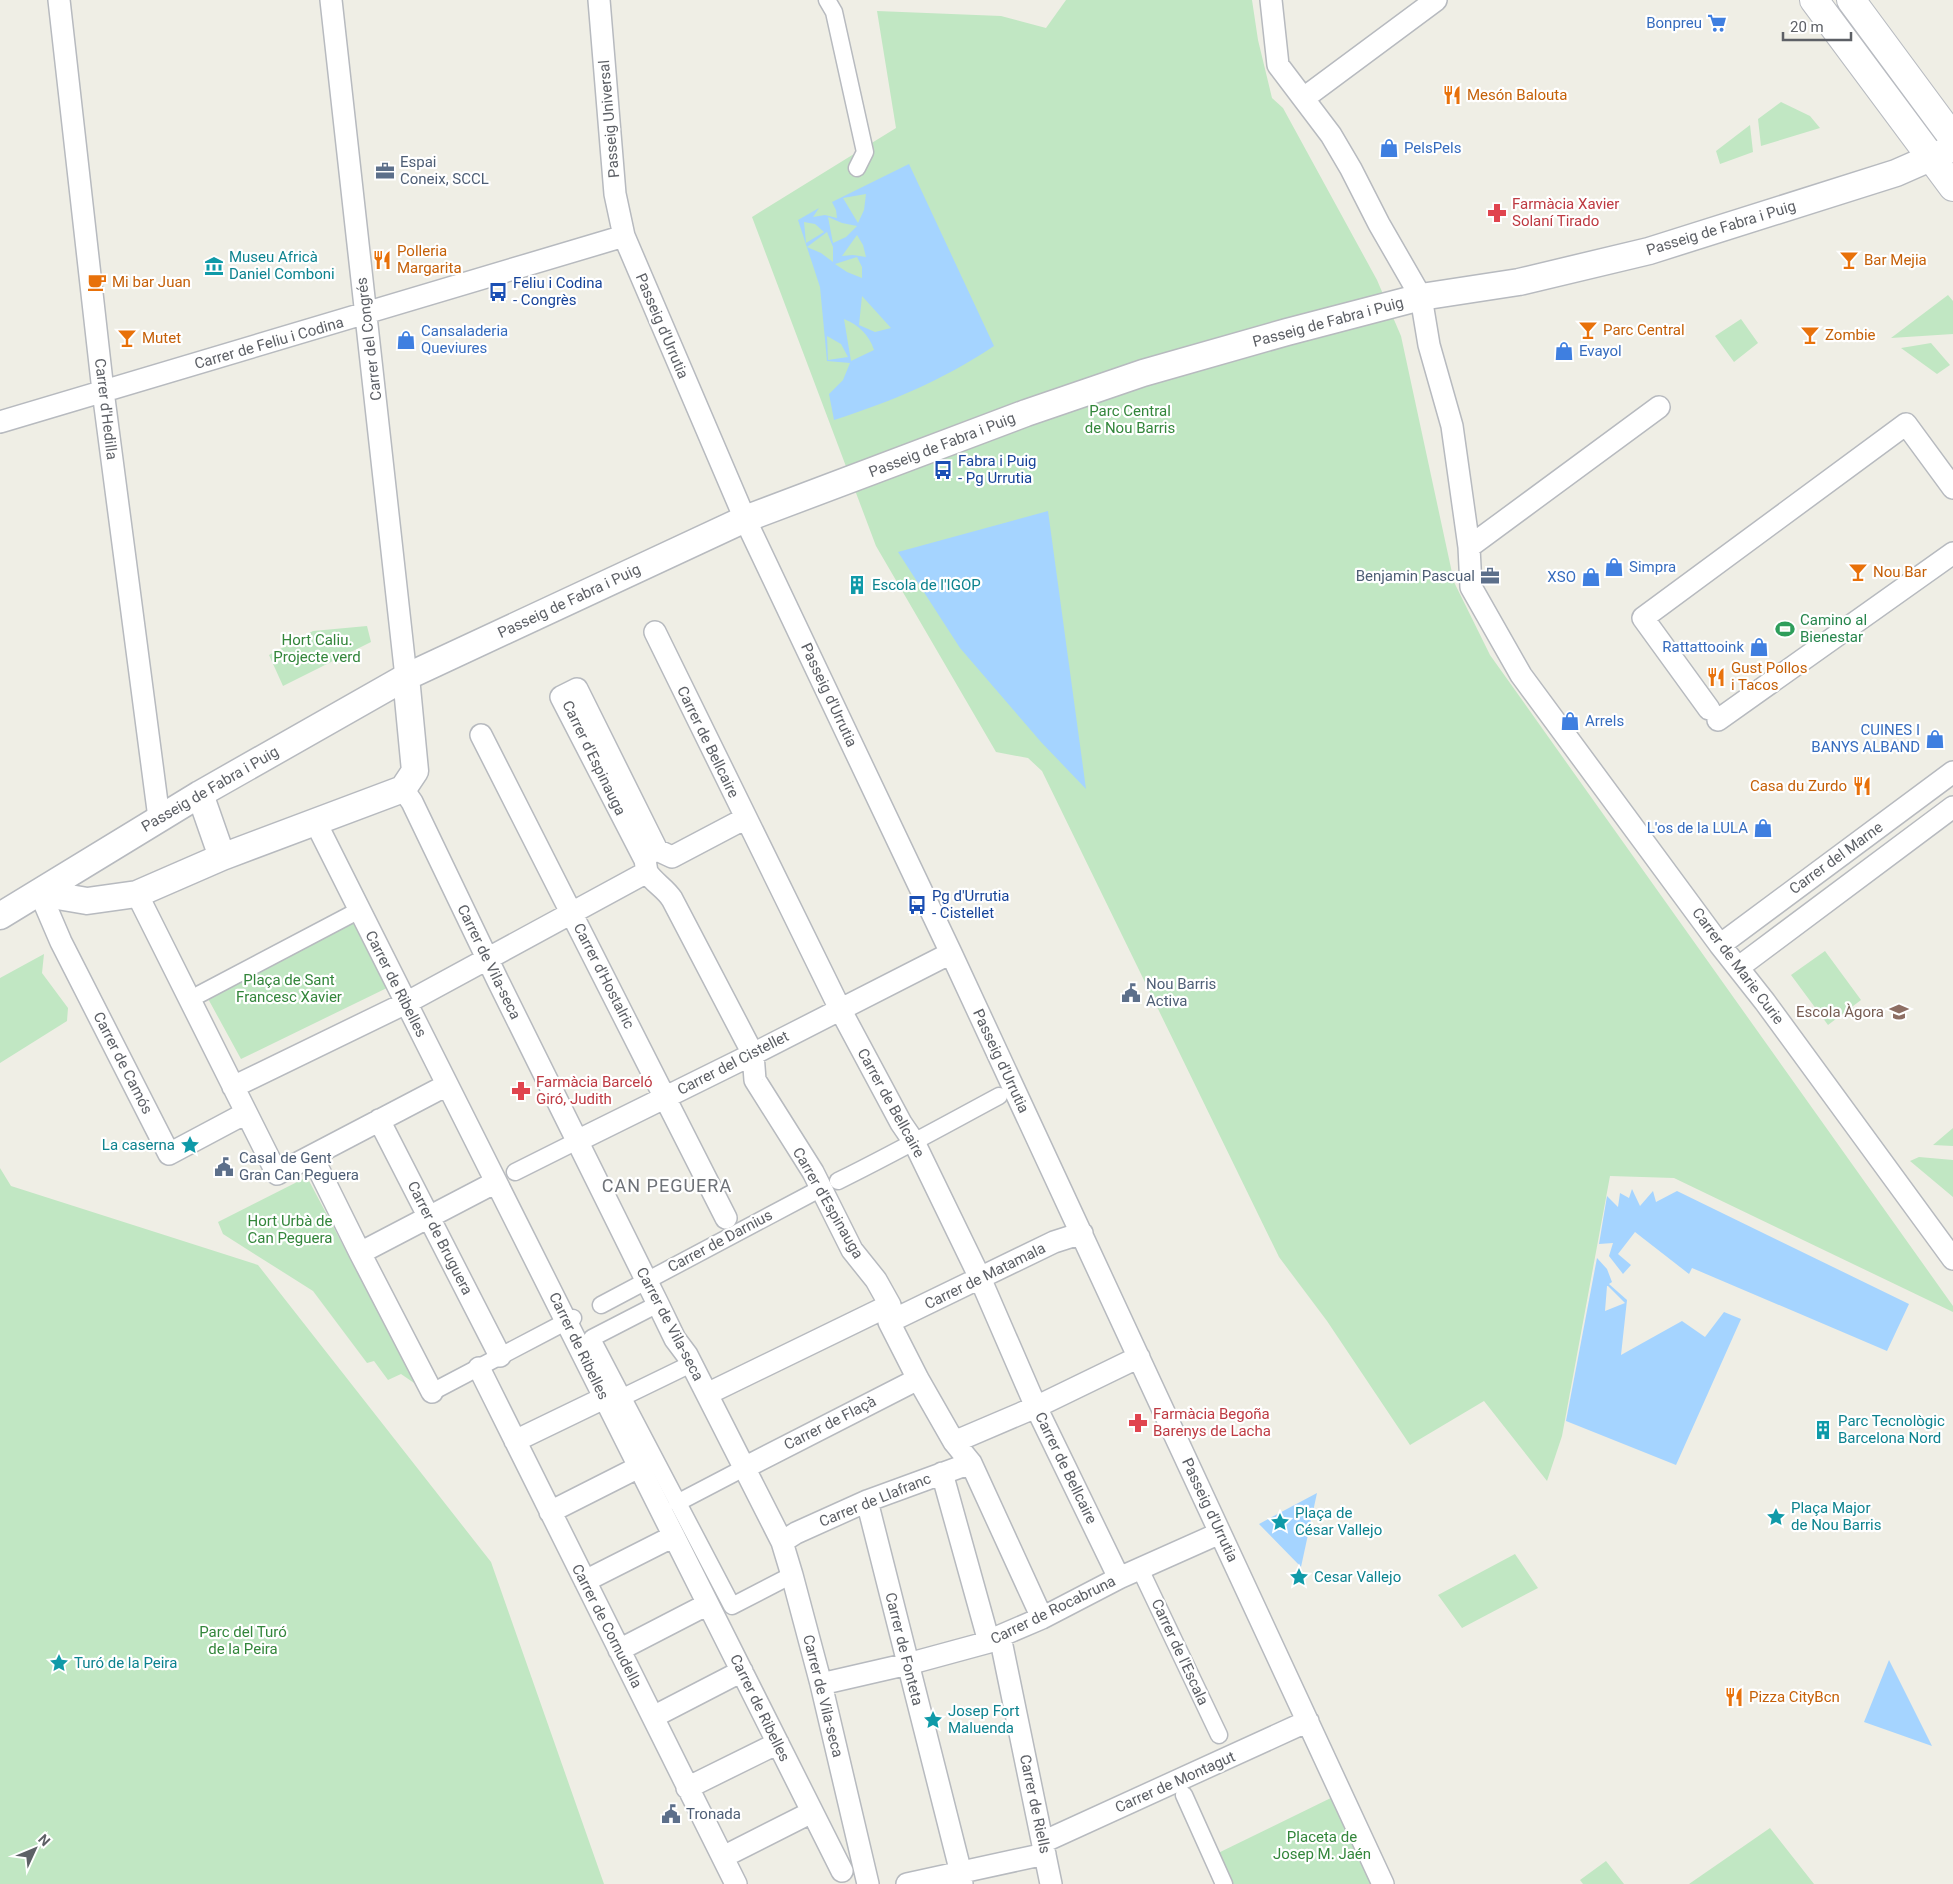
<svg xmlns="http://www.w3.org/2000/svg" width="1953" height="1884" font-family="Roboto,sans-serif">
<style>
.green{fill:#c1e7c3}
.water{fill:#a5d4ff;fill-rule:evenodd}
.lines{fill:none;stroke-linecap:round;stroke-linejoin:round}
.pedestrian-casing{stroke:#b7babf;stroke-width:19}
.minor-casing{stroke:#b7babf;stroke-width:24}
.tertiary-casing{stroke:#b7babf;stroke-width:29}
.secondary-casing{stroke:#b8bbc1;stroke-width:30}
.pedestrian{stroke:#fff;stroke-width:16}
.minor{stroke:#fff;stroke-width:21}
.tertiary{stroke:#fff;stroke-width:26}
.secondary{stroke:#fff;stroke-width:28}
.labels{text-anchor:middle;stroke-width:4.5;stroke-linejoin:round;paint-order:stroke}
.shop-label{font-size:15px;fill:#366cbe;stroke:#fff;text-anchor:end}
.food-label{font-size:15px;fill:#c56008;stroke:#fff;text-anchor:start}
.street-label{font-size:15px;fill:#5d6066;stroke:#fff}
.service-label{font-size:15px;fill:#4e5e75;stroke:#fff;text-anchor:start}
.health-label{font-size:15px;fill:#be3a42;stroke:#fff;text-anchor:start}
.culture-label{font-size:15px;fill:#0d838f;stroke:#fff;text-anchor:start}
.transit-label{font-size:15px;fill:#164399;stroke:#fff;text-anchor:start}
.park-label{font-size:15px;fill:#33863b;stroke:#fff}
.leisure-label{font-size:15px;fill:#27864d;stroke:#fff;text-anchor:start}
.education-label{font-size:15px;fill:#785e54;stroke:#fff;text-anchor:end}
.quarter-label{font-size:18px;letter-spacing:1px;fill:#6e7278;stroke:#fff}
</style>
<rect width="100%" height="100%" fill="#efeee5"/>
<path class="green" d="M1066,0H1252L1258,40L1272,98L1283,108L1377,280L1401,336L1454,582L1490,655L1953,1306V1312L1674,1178L1610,1176L1562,1436L1547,1481L1484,1401L1410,1445L1327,1321L1279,1257L1042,771L1028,758L996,752L876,546L752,217L896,128L877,11L1001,16L1046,28Z
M1781,102L1810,116L1820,128L1761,146L1758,119Z
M1750,125L1753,152L1720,164L1716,151Z
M1948,295L1953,301V334L1891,338Z
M1741,319L1758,343L1734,362L1715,336Z
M1931,343L1950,365L1937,374L1901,348Z
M367,626L371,642L283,686L269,655L313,631Z
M352,910L391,986L241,1059L200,984Z
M1825,951L1861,1000L1828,1025L1791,975Z
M44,954L42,973L68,1008L67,1021L0,1063V978Z
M1953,1128V1146L1933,1145Z
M1919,1157L1953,1160V1197L1910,1161Z
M0,1168L11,1186L258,1265L491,1562L604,1884H0Z
M307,1177L417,1385L401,1374L388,1380L374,1361L367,1363L313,1291L223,1234L218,1222Z
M1515,1554L1538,1588L1462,1628L1438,1595Z
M1341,1793L1383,1884H1224L1212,1856Z
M1770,1828L1814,1884H1689Z
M1606,1861L1624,1884H1583L1580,1880Z"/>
<path class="water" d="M909,164L994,346C941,381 893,401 834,420L829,394L843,380L850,363L827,361L820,287L798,220L819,208L813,217L825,215L837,218L836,210L832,202ZM866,194L864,210L858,223L843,198ZM828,217L842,223L857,226L846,237L833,243ZM804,222L815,224L824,232L806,243ZM827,232L833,247V262L821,253L807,247ZM857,235L863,245L866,257L853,255L842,256ZM857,257L862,267V278L847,272L835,264ZM862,296L891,328L875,332L859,325ZM844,319C859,325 869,335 874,350L851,361ZM827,336L841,344L848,357L828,360Z
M1048,511L1086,789L1041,742L960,648L898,552Z
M1632,1189L1640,1206L1653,1191L1656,1202L1677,1191L1909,1304L1887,1351L1692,1268L1689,1274L1635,1232L1618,1254L1631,1265L1623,1274L1609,1256L1613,1243L1599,1244L1607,1196L1618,1207L1620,1193L1629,1198Z
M1597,1258L1607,1269L1612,1282L1609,1284L1627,1300L1621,1355L1682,1321L1705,1337L1724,1312L1741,1319L1676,1465L1566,1421ZM1608,1286L1625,1303L1605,1311L1607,1286Z
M1317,1493L1301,1567L1259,1524Z
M1889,1660L1932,1746L1864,1722Z"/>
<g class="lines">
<g class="pedestrian-casing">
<path id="pedestrian" d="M827,0L834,12L865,152L857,168
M200,994L350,915
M515,1172L577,1141
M838,1181C893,1154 945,1125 999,1096
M658,1304L592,1338L593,1341L732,1606L792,1575
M601,1305L814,1192
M432,1392L573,1318
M623,1397L691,1364
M677,1503L744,1468
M1140,1569L1219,1735
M1184,1795L1224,1884"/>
</g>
<g class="minor-casing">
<path id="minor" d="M59,0L103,391L159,818
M331,0L406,677
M599,0L615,194L624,236L745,519L951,953L1383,1884
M1271,0L1278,65L1331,135L1351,169L1379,224L1421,297L1429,345L1452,426L1469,547L1471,587L1521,675L1720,945L1765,1002L1953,1259
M1304,98L1436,0
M0,422L624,236
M1469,547L1659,407
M655,632L840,1009L901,1123L914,1142L980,1278L1036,1407L1119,1578
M1709,709L1643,618L1906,424L1953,488
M1718,720L1953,553
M481,735L726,1218
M403,789L412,802L498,981L658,1304L675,1339L687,1355L782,1542L792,1575L821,1684L868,1884
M315,821L842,1871
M645,860L561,697L577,689L657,850
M647,872C654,883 665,888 672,899L753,1054L755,1080L813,1172L852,1250L876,1280L890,1305L889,1322L918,1379L954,1442L971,1463L1042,1618
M40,893L61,942L169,1154L246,1113
M137,894L277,1174L447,1085
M1720,945L1953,772
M1739,967L1953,807
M233,1087L406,1003L647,872L645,860L650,853L657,850L672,857L746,818
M379,1120L500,1356
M577,1141L753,1054L951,953
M312,1156L360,1253L432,1392
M360,1253L496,1182
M889,1322L1054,1242L1082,1233
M479,1368L736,1884
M707,1394L890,1305
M515,1441L604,1398
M954,1442L1036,1407L1139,1357
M744,1468L918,1379
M942,1473L989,1642
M867,1501L961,1873L962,1884
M550,1512L639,1467
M782,1542L796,1533L867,1501L971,1463
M585,1581L674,1536
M1000,1636L1051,1884
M619,1650L708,1604
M821,1684L908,1664L989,1642L1000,1636L1042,1618L1119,1578L1220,1533
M653,1717L742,1671
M687,1788L778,1743
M1043,1842L1308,1721
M723,1857L812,1812
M907,1884L1045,1854"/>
</g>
<g class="tertiary-casing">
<path id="tertiary" d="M200,794L222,857
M40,893L87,901L137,894L222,857L403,789L415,771L406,677
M0,916L200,794L406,677L745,519L1026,413L1143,373L1287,332L1421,297L1519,282L1649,251L1896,173L1953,148"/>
</g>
<g class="secondary-casing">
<path id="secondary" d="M1814,0L1953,187
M1851,0L1953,138"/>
</g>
<use href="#pedestrian" class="pedestrian"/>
<use href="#minor" class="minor"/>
<use href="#tertiary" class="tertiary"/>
<use href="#secondary" class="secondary"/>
</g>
<defs>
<g id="supermarket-bare" transform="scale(1.5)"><path d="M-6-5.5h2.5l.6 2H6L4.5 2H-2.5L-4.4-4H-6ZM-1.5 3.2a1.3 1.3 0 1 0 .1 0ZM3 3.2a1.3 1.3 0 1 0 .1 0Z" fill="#3f7fe0" stroke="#fff" stroke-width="2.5" paint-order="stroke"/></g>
<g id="restaurant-bare" transform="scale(1.5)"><path d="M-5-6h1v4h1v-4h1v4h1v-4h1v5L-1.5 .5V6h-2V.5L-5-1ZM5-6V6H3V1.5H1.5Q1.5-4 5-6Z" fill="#e8710a" stroke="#fff" stroke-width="2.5" paint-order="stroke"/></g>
<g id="shop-bare" transform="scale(1.5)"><path d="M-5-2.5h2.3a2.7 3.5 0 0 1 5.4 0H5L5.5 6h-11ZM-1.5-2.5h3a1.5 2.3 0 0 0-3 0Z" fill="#3f7fe0" stroke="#fff" stroke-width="2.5" paint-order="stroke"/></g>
<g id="office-bare" transform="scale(1.5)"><path d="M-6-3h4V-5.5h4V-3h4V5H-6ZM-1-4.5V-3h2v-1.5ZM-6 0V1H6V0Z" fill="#5c6f8a" stroke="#fff" stroke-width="2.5" paint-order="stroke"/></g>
<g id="pharmacy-bare" transform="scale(1.5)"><path d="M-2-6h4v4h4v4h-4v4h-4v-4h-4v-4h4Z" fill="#e0444e" stroke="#fff" stroke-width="2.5" paint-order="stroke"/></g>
<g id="bar-bare" transform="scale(1.5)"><path d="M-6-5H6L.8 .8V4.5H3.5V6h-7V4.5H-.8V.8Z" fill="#e8710a" stroke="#fff" stroke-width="2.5" paint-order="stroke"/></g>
<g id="museum-bare" transform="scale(1.5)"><path d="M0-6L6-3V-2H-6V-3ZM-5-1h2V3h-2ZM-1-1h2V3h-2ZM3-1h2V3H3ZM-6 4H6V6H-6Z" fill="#0f9aa8" stroke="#fff" stroke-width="2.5" paint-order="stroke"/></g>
<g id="cafe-bare" transform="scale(1.5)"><path d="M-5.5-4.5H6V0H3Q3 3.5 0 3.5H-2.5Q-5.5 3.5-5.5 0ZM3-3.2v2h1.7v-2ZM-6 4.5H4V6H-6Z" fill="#e8710a" stroke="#fff" stroke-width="2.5" paint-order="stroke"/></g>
<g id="bus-bare" transform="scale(1.5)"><path d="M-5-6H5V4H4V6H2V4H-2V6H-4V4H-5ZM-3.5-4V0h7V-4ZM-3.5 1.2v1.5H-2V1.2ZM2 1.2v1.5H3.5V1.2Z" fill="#1a4fb4" stroke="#fff" stroke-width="2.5" paint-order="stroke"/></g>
<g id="building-bare" transform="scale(1.5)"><path d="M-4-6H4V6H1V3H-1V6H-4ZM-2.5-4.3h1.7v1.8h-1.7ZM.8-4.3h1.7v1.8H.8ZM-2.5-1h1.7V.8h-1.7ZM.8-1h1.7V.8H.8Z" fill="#0f9aa8" stroke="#fff" stroke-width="2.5" paint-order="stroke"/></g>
<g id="stadium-bare" transform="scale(1.5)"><path d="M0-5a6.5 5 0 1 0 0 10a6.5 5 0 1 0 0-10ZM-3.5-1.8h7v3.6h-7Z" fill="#2e9e5b" stroke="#fff" stroke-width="2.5" paint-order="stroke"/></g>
<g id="civic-bare" transform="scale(1.5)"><path d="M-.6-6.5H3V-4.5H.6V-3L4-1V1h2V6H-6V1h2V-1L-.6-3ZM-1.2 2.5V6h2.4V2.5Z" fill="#5c6f8a" stroke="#fff" stroke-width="2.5" paint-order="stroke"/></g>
<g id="school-bare" transform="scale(1.5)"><path d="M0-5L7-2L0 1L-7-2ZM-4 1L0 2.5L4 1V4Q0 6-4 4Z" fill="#8d6e63" stroke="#fff" stroke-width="2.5" paint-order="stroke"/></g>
<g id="sight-bare" transform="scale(1.5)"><path d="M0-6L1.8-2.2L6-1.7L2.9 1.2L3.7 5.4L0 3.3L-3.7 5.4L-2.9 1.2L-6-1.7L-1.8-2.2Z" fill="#0f9aa8" stroke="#fff" stroke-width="2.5" paint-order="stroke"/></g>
</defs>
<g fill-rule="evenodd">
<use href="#supermarket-bare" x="1717" y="23"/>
<use href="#restaurant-bare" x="1452" y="95"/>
<use href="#shop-bare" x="1389" y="148"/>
<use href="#office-bare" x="385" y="171"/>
<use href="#pharmacy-bare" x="1497" y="213"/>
<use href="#restaurant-bare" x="382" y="260"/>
<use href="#bar-bare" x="1849" y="260"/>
<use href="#museum-bare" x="214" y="266"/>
<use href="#cafe-bare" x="97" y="282"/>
<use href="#bus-bare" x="498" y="292"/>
<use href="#bar-bare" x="1588" y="330"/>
<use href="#bar-bare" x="1810" y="335"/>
<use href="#bar-bare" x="127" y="338"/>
<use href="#shop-bare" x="406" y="340"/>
<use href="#shop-bare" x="1564" y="351"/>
<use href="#bus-bare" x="943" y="470"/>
<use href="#shop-bare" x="1614" y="567"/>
<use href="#bar-bare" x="1858" y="572"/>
<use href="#office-bare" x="1490" y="576"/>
<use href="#shop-bare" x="1591" y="577"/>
<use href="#building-bare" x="857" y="585"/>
<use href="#stadium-bare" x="1785" y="629"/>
<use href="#shop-bare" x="1759" y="647"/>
<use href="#restaurant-bare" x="1716" y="677"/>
<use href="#shop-bare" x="1570" y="721"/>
<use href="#shop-bare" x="1935" y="739"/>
<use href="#restaurant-bare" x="1862" y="786"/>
<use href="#shop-bare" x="1763" y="828"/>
<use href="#bus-bare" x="917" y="905"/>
<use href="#civic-bare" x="1131" y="993"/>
<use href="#school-bare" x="1899" y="1012"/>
<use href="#pharmacy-bare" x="521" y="1091"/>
<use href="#sight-bare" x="190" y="1145"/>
<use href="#civic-bare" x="224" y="1167"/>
<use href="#pharmacy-bare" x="1138" y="1423"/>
<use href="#building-bare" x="1823" y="1430"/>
<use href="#sight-bare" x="1776" y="1517"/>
<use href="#sight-bare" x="1280" y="1522"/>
<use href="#sight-bare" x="1299" y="1577"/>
<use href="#sight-bare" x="59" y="1663"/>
<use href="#restaurant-bare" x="1734" y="1697"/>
<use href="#sight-bare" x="933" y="1720"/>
<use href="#civic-bare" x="671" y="1814"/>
</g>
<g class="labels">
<g class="shop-label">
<text x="1702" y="28">Bonpreu</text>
<text x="1404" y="153" text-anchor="start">PelsPels</text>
<text x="421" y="336" text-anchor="start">Cansaladeria<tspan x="421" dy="17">Queviures</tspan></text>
<text x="1579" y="356" text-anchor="start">Evayol</text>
<text x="1629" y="572" text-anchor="start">Simpra</text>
<text x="1576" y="582">XSO</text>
<text x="1744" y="652">Rattattooink</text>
<text x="1585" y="726" text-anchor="start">Arrels</text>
<text x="1920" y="735">CUINES I<tspan x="1920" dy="17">BANYS ALBAND</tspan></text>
<text x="1748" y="833">L'os de la LULA</text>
</g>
<g class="food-label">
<text x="1467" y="100">Mesón Balouta</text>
<text x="397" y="256">Polleria<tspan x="397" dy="17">Margarita</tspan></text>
<text x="1864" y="265">Bar Mejia</text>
<text x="112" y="287">Mi bar Juan</text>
<text x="1603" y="335">Parc Central</text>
<text x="1825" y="340">Zombie</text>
<text x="142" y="343">Mutet</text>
<text x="1873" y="577">Nou Bar</text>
<text x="1731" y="673">Gust Pollos<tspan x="1731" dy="17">i Tacos</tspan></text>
<text x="1847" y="791" text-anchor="end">Casa du Zurdo</text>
<text x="1749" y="1702">Pizza CityBcn</text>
</g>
<g class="street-label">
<text transform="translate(609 119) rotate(-95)" y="5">Passeig Universal</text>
<text transform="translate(1721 228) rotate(-17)" y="5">Passeig de Fabra i Puig</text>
<text transform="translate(1328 322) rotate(-15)" y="5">Passeig de Fabra i Puig</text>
<text transform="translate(662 326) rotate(67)" y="5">Passeig d'Urrutia</text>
<text transform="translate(369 339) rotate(-97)" y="5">Carrer del Congrés</text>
<text transform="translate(269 343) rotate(-16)" y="5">Carrer de Feliu i Codina</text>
<text transform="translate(106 409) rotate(83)" y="5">Carrer d'Hedilla</text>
<text transform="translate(942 445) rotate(-21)" y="5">Passeig de Fabra i Puig</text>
<text transform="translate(569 601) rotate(-25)" y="5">Passeig de Fabra i Puig</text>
<text transform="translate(829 695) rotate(65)" y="5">Passeig d'Urrutia</text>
<text transform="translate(708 742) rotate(64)" y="5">Carrer de Bellcaire</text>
<text transform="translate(594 758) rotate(64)" y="5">Carrer d'Espinauga</text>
<text transform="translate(210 789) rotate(-30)" y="5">Passeig de Fabra i Puig</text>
<text transform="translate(1836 858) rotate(-36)" y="5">Carrer del Marne</text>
<text transform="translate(489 962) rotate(64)" y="5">Carrer de Vila-seca</text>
<text transform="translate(1738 966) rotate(53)" y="5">Carrer de Marie Curie</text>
<text transform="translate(604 976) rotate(63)" y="5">Carrer d'Hostalric</text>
<text transform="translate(396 984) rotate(63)" y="5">Carrer de Ribelles</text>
<text transform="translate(1001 1061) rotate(65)" y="5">Passeig d'Urrutia</text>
<text transform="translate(123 1063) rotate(63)" y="5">Carrer de Camós</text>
<text transform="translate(733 1063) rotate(-27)" y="5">Carrer del Cistellet</text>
<text transform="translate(891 1103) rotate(61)" y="5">Carrer de Bellcaire</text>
<text transform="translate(828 1203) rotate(60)" y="5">Carrer d'Espinauga</text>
<text transform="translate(440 1238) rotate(63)" y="5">Carrer de Bruguera</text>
<text transform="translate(720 1241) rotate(-28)" y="5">Carrer de Darnius</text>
<text transform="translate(985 1276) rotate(-26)" y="5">Carrer de Matamala</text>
<text transform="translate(670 1324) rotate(62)" y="5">Carrer de Vila-seca</text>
<text transform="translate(579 1346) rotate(64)" y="5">Carrer de Ribelles</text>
<text transform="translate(830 1423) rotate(-27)" y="5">Carrer de Flaçà</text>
<text transform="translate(1066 1468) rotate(64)" y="5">Carrer de Bellcaire</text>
<text transform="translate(875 1500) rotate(-22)" y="5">Carrer de Llafranc</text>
<text transform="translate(1210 1510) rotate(65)" y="5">Passeig d'Urrutia</text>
<text transform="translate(1053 1610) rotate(-26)" y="5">Carrer de Rocabruna</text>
<text transform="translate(607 1626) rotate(63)" y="5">Carrer de Cornudella</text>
<text transform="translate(904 1649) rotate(76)" y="5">Carrer de Fonteta</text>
<text transform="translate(1180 1652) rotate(65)" y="5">Carrer de l'Escala</text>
<text transform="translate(823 1696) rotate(76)" y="5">Carrer de Vila-seca</text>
<text transform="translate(760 1708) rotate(64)" y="5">Carrer de Ribelles</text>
<text transform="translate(1175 1782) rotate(-24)" y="5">Carrer de Montagut</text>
<text transform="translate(1035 1804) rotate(78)" y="5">Carrer de Riells</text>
</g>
<g class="service-label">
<text x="400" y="167">Espai<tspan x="400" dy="17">Coneix, SCCL</tspan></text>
<text x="1475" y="581" text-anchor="end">Benjamin Pascual</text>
<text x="1146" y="989">Nou Barris<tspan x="1146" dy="17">Activa</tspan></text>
<text x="239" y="1163">Casal de Gent<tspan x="239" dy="17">Gran Can Peguera</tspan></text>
<text x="686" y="1819">Tronada</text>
</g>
<g class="health-label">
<text x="1512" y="209">Farmàcia Xavier<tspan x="1512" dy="17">Solaní Tirado</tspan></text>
<text x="536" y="1087">Farmàcia Barceló<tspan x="536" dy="17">Giró, Judith</tspan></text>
<text x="1153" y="1419">Farmàcia Begoña<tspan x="1153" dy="17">Barenys de Lacha</tspan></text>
</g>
<g class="culture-label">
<text x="229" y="262">Museu Africà<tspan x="229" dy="17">Daniel Comboni</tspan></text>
<text x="872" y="590">Escola de l'IGOP</text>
<text x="175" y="1150" text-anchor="end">La caserna</text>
<text x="1838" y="1426">Parc Tecnològic<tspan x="1838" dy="17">Barcelona Nord</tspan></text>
<text x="1791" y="1513">Plaça Major<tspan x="1791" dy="17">de Nou Barris</tspan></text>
<text x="1295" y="1518">Plaça de<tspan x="1295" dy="17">César Vallejo</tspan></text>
<text x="1314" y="1582">Cesar Vallejo</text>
<text x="74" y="1668">Turó de la Peira</text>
<text x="948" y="1716">Josep Fort<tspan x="948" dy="17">Maluenda</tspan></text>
</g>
<g class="transit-label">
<text x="513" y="288">Feliu i Codina<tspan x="513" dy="17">- Congrès</tspan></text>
<text x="958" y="466">Fabra i Puig<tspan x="958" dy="17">- Pg Urrutia</tspan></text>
<text x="932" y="901">Pg d'Urrutia<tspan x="932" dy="17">- Cistellet</tspan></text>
</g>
<g class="park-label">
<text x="1130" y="416">Parc Central<tspan x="1130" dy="17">de Nou Barris</tspan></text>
<text x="317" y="645">Hort Caliu.<tspan x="317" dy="17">Projecte verd</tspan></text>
<text x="289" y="985">Plaça de Sant<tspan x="289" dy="17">Francesc Xavier</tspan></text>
<text x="290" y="1226">Hort Urbà de<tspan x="290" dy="17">Can Peguera</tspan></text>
<text x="243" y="1637">Parc del Turó<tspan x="243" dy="17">de la Peira</tspan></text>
<text x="1322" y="1842">Placeta de<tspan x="1322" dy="17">Josep M. Jaén</tspan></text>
</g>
<g class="leisure-label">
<text x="1800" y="625">Camino al<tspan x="1800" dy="17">Bienestar</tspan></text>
</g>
<g class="education-label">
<text x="1884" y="1017">Escola Àgora</text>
</g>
<g class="quarter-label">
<text x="667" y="1192">CAN PEGUERA</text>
</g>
</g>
<g transform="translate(35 1849) rotate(46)" stroke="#ffffff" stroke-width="4" paint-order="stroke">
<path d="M0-4L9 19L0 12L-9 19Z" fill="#5d6066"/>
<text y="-8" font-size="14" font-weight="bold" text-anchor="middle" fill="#5d6066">N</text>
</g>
<path d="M1783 32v8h68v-8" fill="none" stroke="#5d6066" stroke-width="2.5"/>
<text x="1790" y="32" font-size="15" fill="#5d6066" stroke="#ffffff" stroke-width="4" paint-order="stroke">20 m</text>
</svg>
